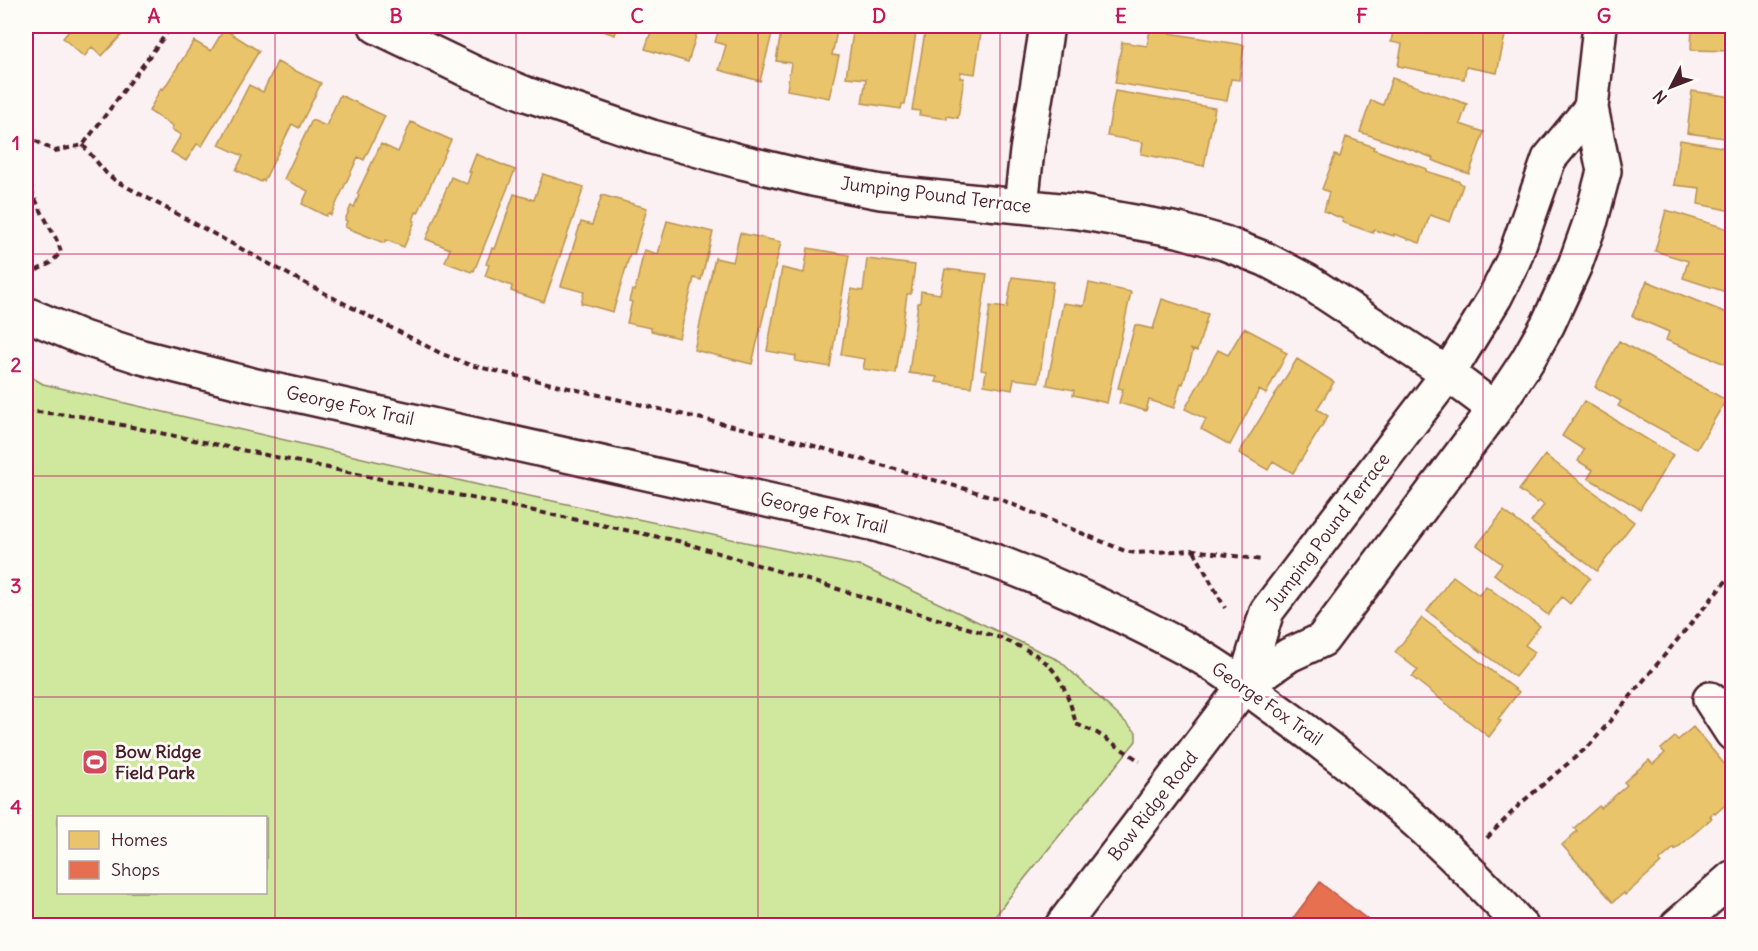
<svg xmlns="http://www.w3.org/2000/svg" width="1758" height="951" font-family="Delius,sans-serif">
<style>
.green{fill:#cfe89e;stroke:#8c8464;stroke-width:1.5;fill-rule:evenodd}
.homes{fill:#e9c46a;stroke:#b99257;stroke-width:1.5}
.shops{fill:#e76f51;stroke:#b85746;stroke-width:1.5}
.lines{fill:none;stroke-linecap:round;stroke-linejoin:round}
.minor-casing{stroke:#4a1f2b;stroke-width:38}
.tertiary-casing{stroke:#4a1f2b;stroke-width:38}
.path{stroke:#4a1f2b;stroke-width:4;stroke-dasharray:6 4.5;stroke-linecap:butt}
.minor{stroke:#fdfcf7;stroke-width:33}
.tertiary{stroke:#fdfcf7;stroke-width:33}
.grid{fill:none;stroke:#c2185b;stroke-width:1.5;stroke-opacity:0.55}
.labels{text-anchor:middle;stroke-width:6;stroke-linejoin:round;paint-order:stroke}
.street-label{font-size:18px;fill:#4a1f2b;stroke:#fdfcf7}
.poi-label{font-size:18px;font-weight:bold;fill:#4a1f2b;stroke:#fdfcf7;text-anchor:start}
.neatline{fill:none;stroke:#c2185b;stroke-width:2}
.grid-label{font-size:20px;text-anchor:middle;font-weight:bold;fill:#c2185b}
</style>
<rect width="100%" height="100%" fill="#fcf1f2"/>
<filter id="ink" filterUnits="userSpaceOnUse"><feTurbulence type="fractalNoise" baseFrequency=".0167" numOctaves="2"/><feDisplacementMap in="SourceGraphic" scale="12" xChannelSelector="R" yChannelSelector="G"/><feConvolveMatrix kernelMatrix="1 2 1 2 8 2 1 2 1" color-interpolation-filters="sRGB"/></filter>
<g filter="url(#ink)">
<path class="green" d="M26,374L43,384L492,488L863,567L1060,661L1136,732V741L1008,899L989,925H26ZM58,818H266V892H58Z"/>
<path class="homes" d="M67,26H130L102,56L92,47L84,57L63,38L71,29Z
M588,26H618L615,35Z
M653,26H699L688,62L645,49Z
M720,26H774L760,81L719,70L726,45L715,42Z
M782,26H838L832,55L839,56L829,98L787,90L791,63L776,61Z
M854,26H917L905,104H902L901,109L862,103L866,79L846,77Z
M926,26H982L975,74L961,72L960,78H964L958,118L947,116V119L919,115L920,111L912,110Z
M1198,26H1236L1235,30Z
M1394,26H1503L1502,30L1506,31L1497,73L1466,67L1464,79L1398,66L1402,44L1391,42Z
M1692,26H1732V65H1730L1731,51L1691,50Z
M224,29L259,51L202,146L197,144L186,161L171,152L181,135L171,129L173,126L149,111L161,88L163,90L194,41L211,51Z
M1150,30L1244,45L1239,80L1231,79L1227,101L1115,83L1122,42L1147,46Z
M277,62L321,83L299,128L292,124L264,181L262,180L261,182L236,170L243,156L219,145L249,85L263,92Z
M1392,78L1467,104L1460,124L1484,132L1469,174L1432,160L1433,158L1412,150L1360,132L1371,100L1383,105Z
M1115,91L1215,108L1204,166L1141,154L1143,142L1107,136Z
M1692,91L1732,97V139L1687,133Z
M340,95L385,116L364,160L358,157L331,215L328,213L326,216L302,204L308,191L284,179L312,120L326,126Z
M411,122L451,140L418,213L416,212L413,221H415L404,247L386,240L384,243L345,227L347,221L345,220L351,206L354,207L359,195L357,194L381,144L398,152Z
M1346,137L1374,147L1373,149L1427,169L1426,171L1458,181L1463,185L1450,222L1430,215L1420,243L1394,234V236L1374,230L1373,233L1342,222L1343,219L1324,211L1329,192L1322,189L1335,155L1340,157Z
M1680,140L1728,148L1727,155L1732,156V211L1698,204L1700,188L1674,185Z
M476,154L515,170L474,271L473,270L471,272L445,262L450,249L426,239L451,177L467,184L471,172H469Z
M543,174L584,187L544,302L511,291L512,286L485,276L489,265L486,264L492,248L495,249L514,194L534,200Z
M602,195L647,208L634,255L630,254L613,312L581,303L584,292L561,286L581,222L592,225Z
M1666,210L1732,230V294L1683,278L1688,261L1655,251Z
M667,221L713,232L701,280L694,278L679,338L651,331V328L627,323L632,302L629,301L632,290L635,291L644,250L658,254Z
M740,233L781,242L752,364L694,350L715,258L733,262Z
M808,248L849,255L830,367L795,361L796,356L767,351L782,268L804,273Z
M867,259L915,265L911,294H907L896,374L863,369L865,359L841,355L851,289L863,291Z
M945,269L987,274L971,387L936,382L937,377L909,373L918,303H920L921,291L940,294Z
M1012,277L1053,282L1039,382L1014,379L1012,390L984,385L986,371L981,370L990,306L1007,308Z
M1647,281L1732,315V367L1666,340L1669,332L1632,316Z
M1089,283L1131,292L1107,403L1073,395L1074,390L1047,385L1063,303L1084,306Z
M1162,299L1208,314L1197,351L1190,349L1193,351L1183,384L1181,383L1174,408L1149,400L1146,411L1119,403L1123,389L1118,388L1135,325L1153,329Z
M1244,328L1282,348L1281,350L1287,353L1266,394L1259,390L1230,445L1201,429L1206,419L1185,409L1218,350L1228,355Z
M1619,341L1726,400L1697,449L1618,406L1621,401L1595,387Z
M1297,359L1334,382L1317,409L1328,416L1293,473L1273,461L1268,470L1239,453Z
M1584,401L1673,455L1640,509L1588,478L1593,470L1578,461L1584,450L1562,436Z
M1545,455L1634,522L1597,571L1531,522L1544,505L1539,501L1537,503L1519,490Z
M1504,511L1582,570V571L1590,578L1570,604L1562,597L1548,615L1494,574L1502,564L1477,545Z
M1453,576L1479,595L1486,586L1540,626L1525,645L1535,652L1515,677L1427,611Z
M1422,618L1519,692L1498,719L1501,721L1489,737L1412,677L1418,670L1395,652Z
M1693,727L1732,773V799L1715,814L1714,812L1710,816L1712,818L1675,850L1674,848L1659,861L1661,863L1625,895L1624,893L1613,902L1562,845L1577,831L1574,828L1599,806L1601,808L1627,785L1624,782L1649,760L1653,764L1665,753L1661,749L1675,737L1678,740Z"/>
<path class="shops" d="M1320,882L1327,888L1376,926H1287Z"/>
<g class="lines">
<g class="minor-casing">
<path id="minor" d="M376,26L474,73L526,94L652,137L742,162L813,179L881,192L1079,212L1178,230L1224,243L1265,259L1307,281L1448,374L1495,409
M1021,205L1027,151L1047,26
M1244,686L1267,611L1448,374L1495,297L1514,259L1549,159L1591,108
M1710,699L1732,733
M1062,926L1244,686L1289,655L1322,640L1495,409L1527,361L1548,324L1575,265L1591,220L1604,171L1591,108L1600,26
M1677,926L1732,878"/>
</g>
<g class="tertiary-casing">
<path id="tertiary" d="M26,314L83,338L142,357L252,385L875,524C919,537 962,549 1005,565C1070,590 1133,620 1194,653C1222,668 1247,688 1273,707C1362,770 1447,844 1521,926"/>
</g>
<path class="path" d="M26,136L55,151L83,145L172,26
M83,145L106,173L116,181L299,280L440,353L470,365L797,441L997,498L1125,551L1135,553L1194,550L1262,560
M26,169C28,187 38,205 47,222C53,234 57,238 61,252L51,263L33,272L26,268
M26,411L79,416L678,541L1001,638C1015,645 1033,651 1044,661C1063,677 1070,701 1076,724L1097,733L1140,761
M1194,551L1225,608
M1487,838L1521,803L1590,745L1732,574"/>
<use href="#minor" class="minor"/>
<use href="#tertiary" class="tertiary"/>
</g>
</g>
<path class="grid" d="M275,26V926M516,26V926M758,26V926M1000,26V926M1242,26V926M1483,26V926M26,254H1732M26,476H1732M26,697H1732"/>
<defs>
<g id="stadium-square" transform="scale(1.35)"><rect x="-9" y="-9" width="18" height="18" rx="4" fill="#d1495b" stroke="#fdfcf7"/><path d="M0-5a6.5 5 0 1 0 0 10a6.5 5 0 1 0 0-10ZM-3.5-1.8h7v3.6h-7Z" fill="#fff"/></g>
</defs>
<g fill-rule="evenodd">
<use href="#stadium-square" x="95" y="762"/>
</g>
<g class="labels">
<g class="street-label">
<text transform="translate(936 195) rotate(7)" y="6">Jumping Pound Terrace</text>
<text transform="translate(350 406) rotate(12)" y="6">George Fox Trail</text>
<text transform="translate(824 513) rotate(13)" y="6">George Fox Trail</text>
<text transform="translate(1328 532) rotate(-53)" y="6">Jumping Pound Terrace</text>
<text transform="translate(1267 704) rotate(35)" y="6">George Fox Trail</text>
<text transform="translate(1153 806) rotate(-52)" y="6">Bow Ridge Road</text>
</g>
<g class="poi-label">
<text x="115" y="758">Bow Ridge<tspan x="115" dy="21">Field Park</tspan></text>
</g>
</g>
<rect width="1758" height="951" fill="none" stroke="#fdfcf7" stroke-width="66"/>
<rect x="57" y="816" width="210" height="78" fill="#fdfcf7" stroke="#b5a4a5" stroke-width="1.5"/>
<rect x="69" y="831" width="30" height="18" fill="#e9c46a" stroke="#b5a4a5" stroke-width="1.5"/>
<text x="111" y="846" font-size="18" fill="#4a1f2b">Homes</text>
<rect x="69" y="861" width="30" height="18" fill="#e76f51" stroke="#b5a4a5" stroke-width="1.5"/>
<text x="111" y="876" font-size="18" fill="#4a1f2b">Shops</text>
<g transform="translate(1671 87) rotate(228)" stroke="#fdfcf7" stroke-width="4.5" paint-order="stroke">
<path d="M0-4.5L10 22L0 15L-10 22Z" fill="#4a1f2b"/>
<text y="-9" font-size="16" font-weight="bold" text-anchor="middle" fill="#4a1f2b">N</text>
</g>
<rect x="33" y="33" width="1692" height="885" class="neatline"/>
<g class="grid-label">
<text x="154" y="23">A</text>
<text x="396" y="23">B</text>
<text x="637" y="23">C</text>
<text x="879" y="23">D</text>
<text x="1121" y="23">E</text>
<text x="1362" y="23">F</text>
<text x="1604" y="23">G</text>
<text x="16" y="150">1</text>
<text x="16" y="372">2</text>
<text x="16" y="593">3</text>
<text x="16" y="814">4</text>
</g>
</svg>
